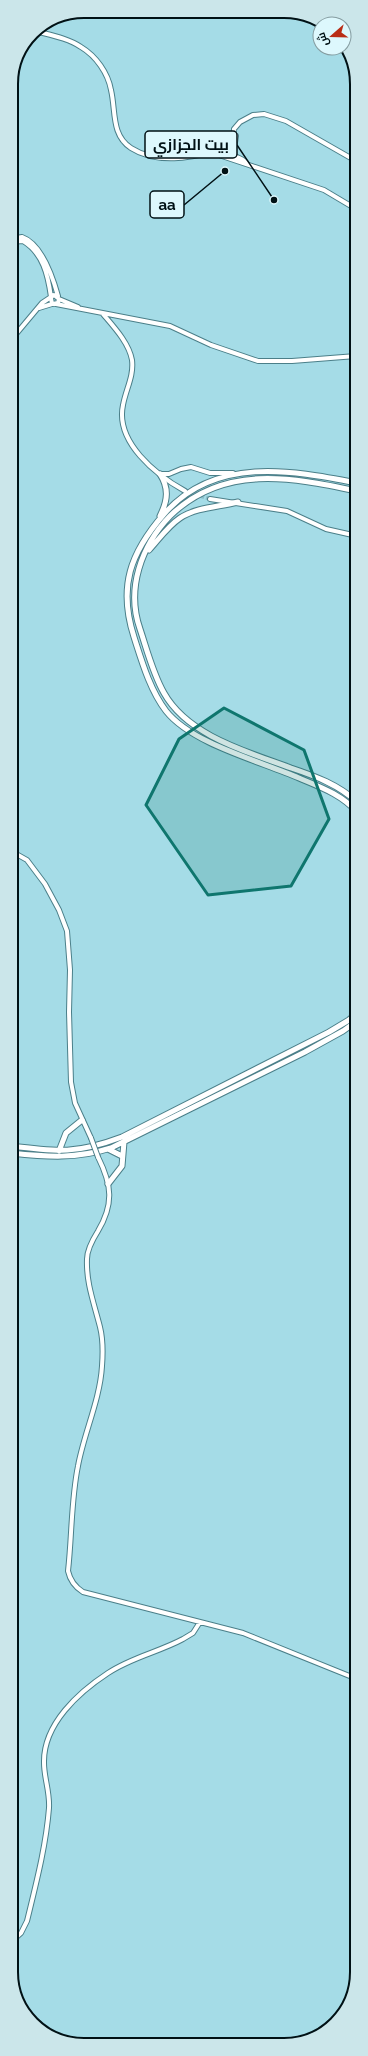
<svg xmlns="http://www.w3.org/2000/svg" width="368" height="2056" font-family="Raleway,Cairo,sans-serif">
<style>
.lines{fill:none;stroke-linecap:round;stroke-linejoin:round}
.minor-tunnel{stroke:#8cbec8;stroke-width:4;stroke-dasharray:4 2;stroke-linecap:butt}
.minor-casing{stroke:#4b7f89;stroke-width:6}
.major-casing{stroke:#4b7f89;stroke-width:7}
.minor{stroke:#fff;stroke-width:4}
.major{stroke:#fff;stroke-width:5}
.minor-bridge-casing{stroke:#4b7f89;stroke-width:6;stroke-linecap:butt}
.minor-bridge{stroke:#fff;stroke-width:4}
.marked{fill:#0f766e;fill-opacity:0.2;stroke:#0f766e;stroke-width:3;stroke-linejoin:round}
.rim{fill:none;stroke:#001115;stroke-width:2}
.leader{fill:none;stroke:#001115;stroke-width:1.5}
.callout-dot{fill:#001115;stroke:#ddf8fd;stroke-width:1.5}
.callout{fill:#ddf8fd;stroke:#001115;stroke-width:1.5}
.callout-label{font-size:15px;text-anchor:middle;font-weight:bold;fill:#001115}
</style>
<rect width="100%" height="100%" fill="#a5dce7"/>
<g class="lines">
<path class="minor-tunnel" d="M189,492L210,499"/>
<g class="minor-casing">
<path id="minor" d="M35,31C50,35 68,38 81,47C96,56 108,73 111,90C116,111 111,135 131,148C145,157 162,159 178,158C201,157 214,147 237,157C241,159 245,160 247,164
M213,153L324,190L356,209
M224,153L233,140L234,129L240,122L253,115L264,114L286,121L356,161
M230,156L234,149L236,136
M11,239L22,237C42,244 53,278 58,296
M11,242L23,241C43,253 48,275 51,297
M59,299L78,307
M56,304L170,326L211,345L258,361H292L356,356
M39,308L52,304
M103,314C114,327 129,343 132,360C134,376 126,389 123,405C115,442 156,475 185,491
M11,340L42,303L54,295L59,299L58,303L52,304L51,298
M160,474H169L181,469L191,467L210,473H233
M210,499L287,511L326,529L357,536
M11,851L27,860L45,884L59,910L67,931L70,970L69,1012L71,1082L75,1103L91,1138
M98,1157C112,1185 114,1204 98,1231C93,1239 87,1249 87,1259C86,1283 94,1303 100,1327C103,1339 103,1353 102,1366C100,1400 84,1433 78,1466C71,1500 72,1536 68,1571C70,1580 75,1587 83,1592L243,1633L357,1679
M12,1941L21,1933L27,1921C36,1884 46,1846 49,1808C50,1792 44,1778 44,1763C43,1724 79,1692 108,1673C132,1657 159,1652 183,1639L193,1633L200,1622"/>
</g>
<g class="major-casing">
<path id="major" d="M160,474C169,488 168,500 160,516
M357,483C291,470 215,456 164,514C130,553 118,587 134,637C142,662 150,690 166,711C192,744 260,761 299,778C320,787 341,794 357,812
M357,491C291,477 223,464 170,516C141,546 126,589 140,629C147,650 153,674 164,693C188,736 248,752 291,768C315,776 339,785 357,802
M149,550C159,539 168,526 180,518C197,507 219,507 238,502
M11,1146C58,1152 77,1154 122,1137L329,1032L349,1020L357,1013
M108,1149L122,1156
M59,1151L66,1133L82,1120
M11,1153C48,1157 76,1159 111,1148L305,1052L343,1031L357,1021
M108,1184L122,1166L124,1142"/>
</g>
<use href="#minor" class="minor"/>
<use href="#major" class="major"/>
<g class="minor-bridge-casing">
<path id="minor-bridge" d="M91,1138L98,1157"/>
</g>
<use href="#minor-bridge" class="minor-bridge"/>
</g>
<path class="marked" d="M224,708L304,750L329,819L291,886L208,895L146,805L179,739Z"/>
<path d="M0 0H368V2056H0ZM84 18H284A66 66 0 0 1 350 84V1972A66 66 0 0 1 284 2038H84A66 66 0 0 1 18 1972V84A66 66 0 0 1 84 18Z" fill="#cbe6ea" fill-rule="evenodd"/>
<path class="rim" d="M84 18H284A66 66 0 0 1 350 84V1972A66 66 0 0 1 284 2038H84A66 66 0 0 1 18 1972V84A66 66 0 0 1 84 18Z"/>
<path class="leader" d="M274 200L237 145M225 171L184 205"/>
<g class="callout-dot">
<circle cx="274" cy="200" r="4"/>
<circle cx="225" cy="171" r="4"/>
</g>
<g class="callout">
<rect x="145" y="131" width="92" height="27" rx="4"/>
<rect x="150" y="191" width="34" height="27" rx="4"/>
</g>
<g class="callout-label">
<text x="191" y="150">بيت الجزازي</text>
<text x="167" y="210">aa</text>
</g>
<g transform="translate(332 36) rotate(250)"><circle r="19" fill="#ddf8fd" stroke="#859ca0"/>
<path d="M0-3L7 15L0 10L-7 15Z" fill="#b92d16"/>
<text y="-6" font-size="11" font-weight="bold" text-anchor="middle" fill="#001115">ش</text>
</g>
</svg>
